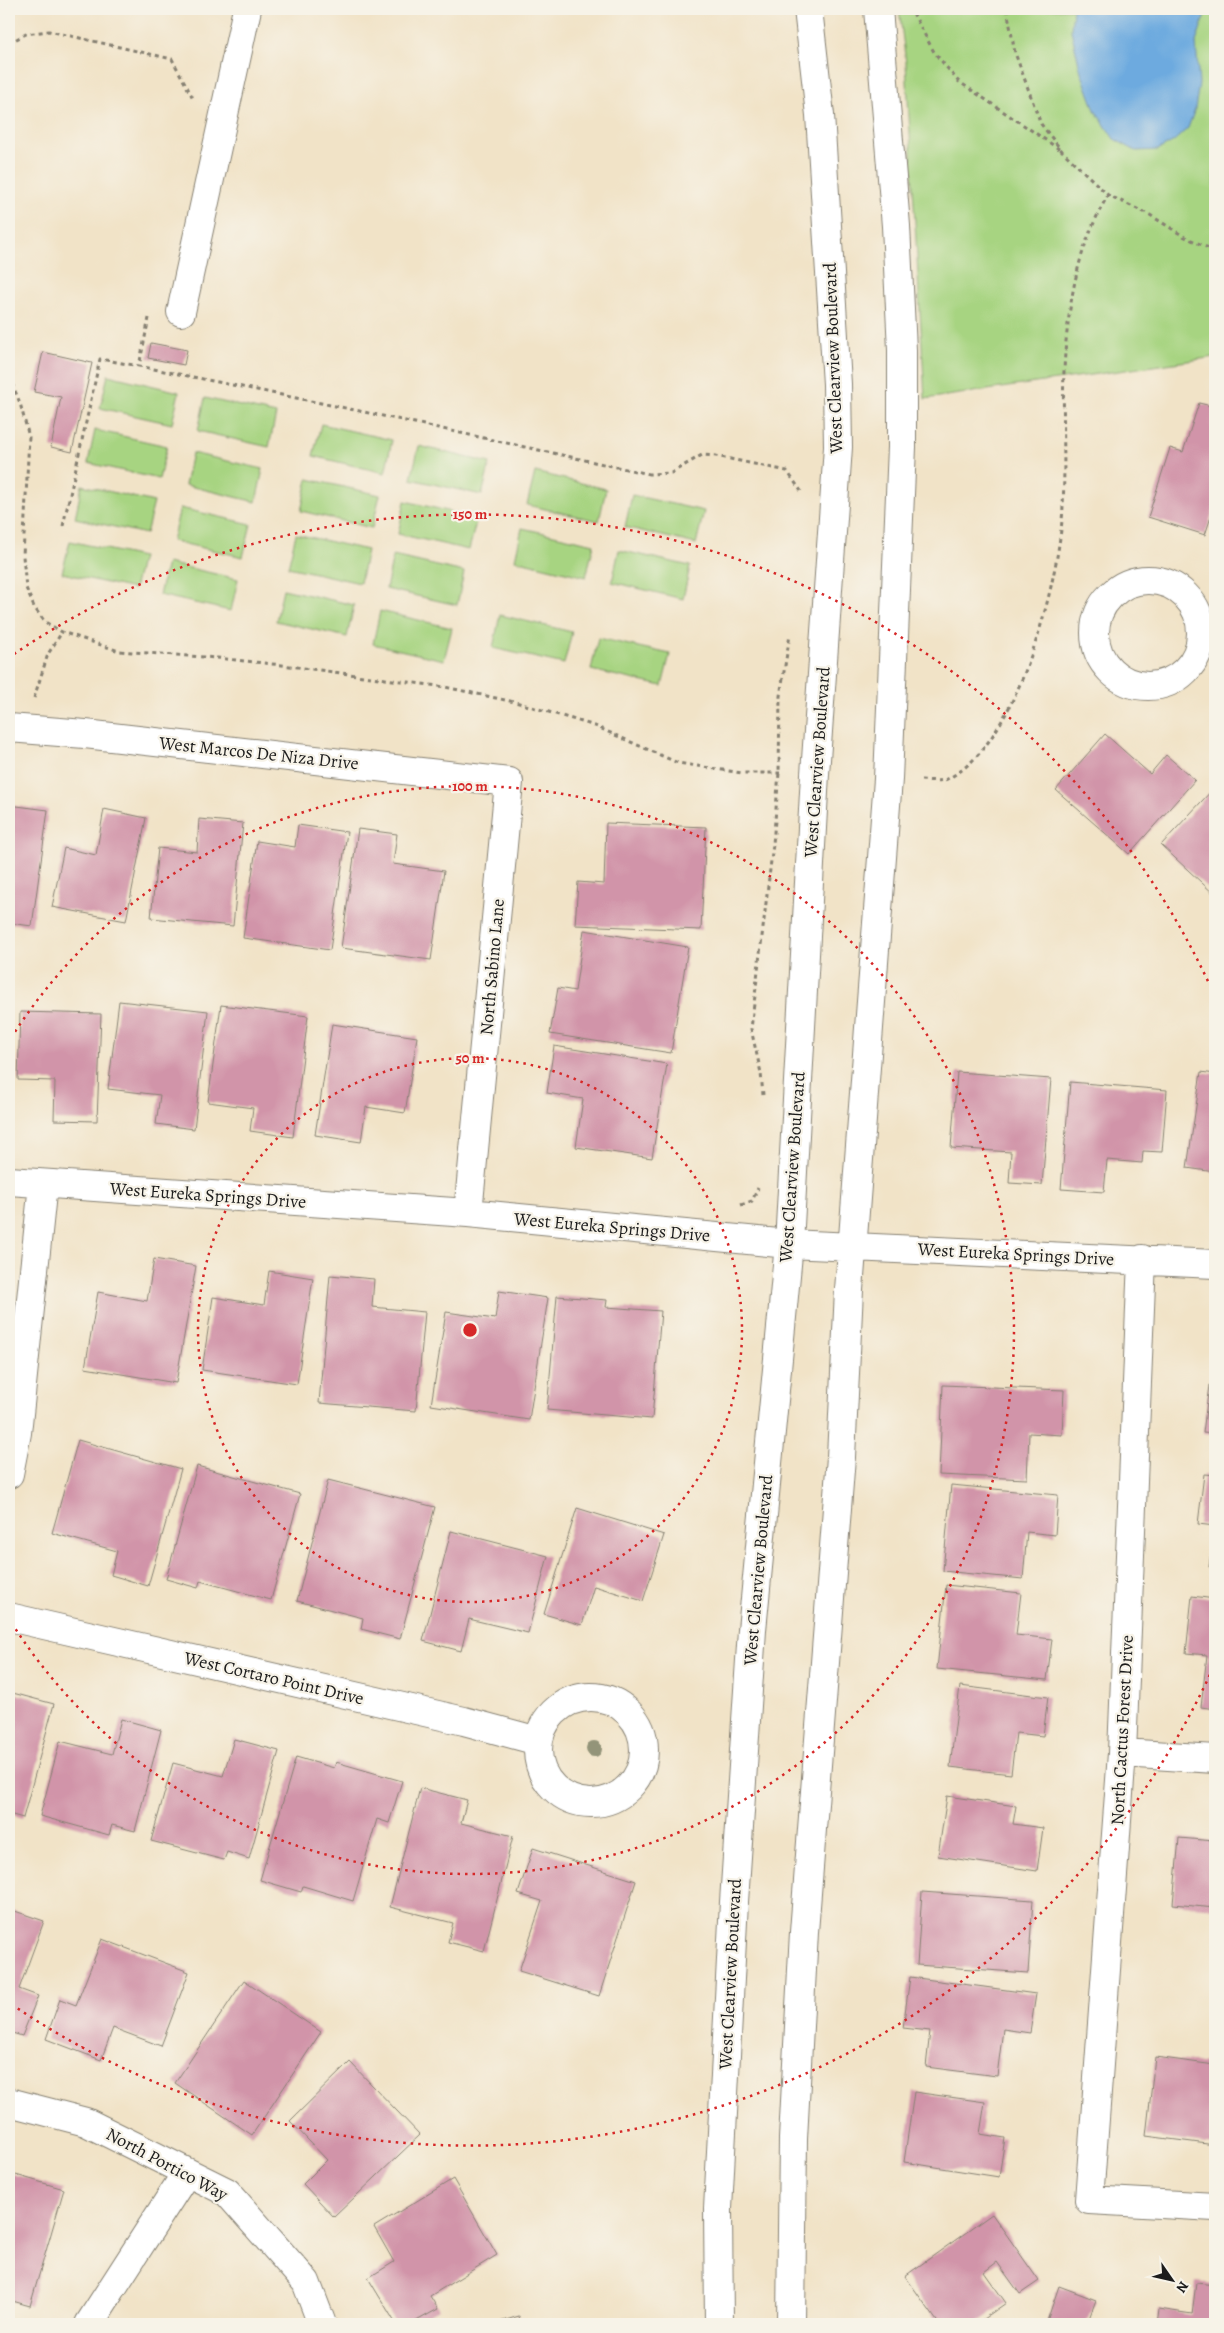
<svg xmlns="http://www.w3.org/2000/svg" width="1224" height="2333" font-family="Alegreya,serif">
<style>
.green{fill:#a7d481;stroke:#62784e}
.water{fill:#6daadf;stroke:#44637e}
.building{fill:#d194a9}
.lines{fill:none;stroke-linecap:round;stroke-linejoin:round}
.minor-casing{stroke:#868072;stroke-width:30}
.path{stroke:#868072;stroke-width:3;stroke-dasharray:4 4;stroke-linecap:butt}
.minor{stroke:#fff;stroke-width:28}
.tree{fill:#939479}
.ring{fill:none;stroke:#d62828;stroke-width:2.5;stroke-dasharray:2.5 5}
.labels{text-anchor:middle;stroke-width:4.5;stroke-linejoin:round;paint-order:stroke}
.street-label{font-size:18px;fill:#1c1c1c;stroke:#f7f3e8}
.centre{fill:#d62828;stroke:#f7f3e8;stroke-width:2.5}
.ring-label{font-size:15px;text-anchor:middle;font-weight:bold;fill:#d62828;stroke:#f7f3e8;stroke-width:4.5;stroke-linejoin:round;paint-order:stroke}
</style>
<rect width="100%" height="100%" fill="#f7f3e8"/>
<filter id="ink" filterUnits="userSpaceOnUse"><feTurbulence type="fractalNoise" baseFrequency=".02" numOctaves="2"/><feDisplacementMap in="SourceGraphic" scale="10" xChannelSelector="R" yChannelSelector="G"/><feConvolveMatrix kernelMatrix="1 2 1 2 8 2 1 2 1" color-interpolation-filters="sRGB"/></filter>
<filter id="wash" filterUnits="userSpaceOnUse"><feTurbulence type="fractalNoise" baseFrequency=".0096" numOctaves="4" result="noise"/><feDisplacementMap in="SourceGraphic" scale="20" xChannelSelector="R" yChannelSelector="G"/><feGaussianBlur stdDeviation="1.12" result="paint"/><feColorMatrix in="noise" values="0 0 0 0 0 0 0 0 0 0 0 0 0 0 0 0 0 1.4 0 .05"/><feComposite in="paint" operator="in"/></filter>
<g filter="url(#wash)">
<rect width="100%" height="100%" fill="#f1e3c7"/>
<path class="green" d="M899,9H1215V357L925,399L906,63Z
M108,375L179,392L172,424L100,408Z
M205,398L276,414L269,447L198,431Z
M321,424L392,440L385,473L313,456Z
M95,430L167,446L159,479L88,463Z
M419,446L490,463L482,495L411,479Z
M192,453L263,469L256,502L185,485Z
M535,472L606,489L599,521L527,505Z
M308,479L380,495L372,528L301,511Z
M82,485L154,502L146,534L75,518Z
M632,495L704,511L696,544L625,527Z
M405,501L477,518L469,550L398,534Z
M180,508L251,524L243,557L172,541Z
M522,528L594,544L586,577L515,560Z
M296,534L367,550L360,583L288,567Z
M70,541L142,557L134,589L62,573Z
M619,550L690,566L683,599L612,582Z
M393,556L464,572L457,605L386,589Z
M167,563L238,579L231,611L159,595Z
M283,589L354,605L347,637L276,621Z
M380,611L452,628L444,660L373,644Z
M500,615L572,632L564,664L493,648Z
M598,638L670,654L662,686L591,670Z"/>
<path class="water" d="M1073,9H1207L1196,42L1199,84L1195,109L1188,128L1174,141L1158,150L1136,151L1114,139L1095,110L1081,72L1071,30Z"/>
<g id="blocks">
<path class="building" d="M151,343L187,350L184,365L148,358Z
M43,352L92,363L72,452L51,447L61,397L34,392Z
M1199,403L1215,407V505L1205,535L1148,517L1170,448L1183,452Z
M1105,734L1150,774L1166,755L1195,780L1129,854L1056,790Z
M1215,787V895L1161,845Z
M9,805L48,810L32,926L9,923Z
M104,809L146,818L126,921L52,907L64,848L96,855Z
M199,819L243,823L233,926L151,918L158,848L197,852Z
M606,823L706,827L701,930L575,925L578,882L604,884Z
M298,825L347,832L330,950L243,938L257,841L295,847Z
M358,829L397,834L393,864L444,871L431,960L341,948Z
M584,930L688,947L671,1053L550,1034L558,988L575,991Z
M119,1001L208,1011L194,1129L156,1124L160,1095L108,1089Z
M221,1005L308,1016L293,1137L250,1131L253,1108L208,1102Z
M20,1012L101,1014L97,1121L54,1120L55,1081L18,1080Z
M332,1024L417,1037L405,1113L366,1107L361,1142L315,1135Z
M554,1046L667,1064L652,1158L576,1147L583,1099L547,1093Z
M957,1072L1051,1079L1042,1185L1009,1183L1011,1152L951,1148Z
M1201,1072L1215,1074V1172L1187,1168Z
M1070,1082L1167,1090L1162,1152L1143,1151L1142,1163L1107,1160L1104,1192L1061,1189Z
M154,1259L196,1266L176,1383L85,1368L98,1292L147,1301Z
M269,1271L313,1278L297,1384L202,1370L213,1297L264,1305Z
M330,1275L374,1279L372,1307L425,1312L416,1411L319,1403Z
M499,1291L548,1298L529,1420L431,1405L446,1312L495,1319Z
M557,1296L607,1300L606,1307L661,1311L652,1419L547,1410Z
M943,1385L1064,1390L1062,1435L1029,1433L1027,1479L939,1475Z
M1209,1385L1215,1386V1434L1203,1433Z
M78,1440L181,1469L148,1586L111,1575L117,1551L52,1533Z
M197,1466L300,1494L271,1600L200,1581L198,1588L166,1579Z
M1204,1474L1215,1475V1526L1198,1524Z
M328,1480L435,1507L400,1639L361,1629L363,1618L297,1601Z
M951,1485L1058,1495L1055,1535L1027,1532L1023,1579L943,1571Z
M577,1508L664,1535L643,1601L594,1586L582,1625L544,1614Z
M1214,1529L1215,1530V1568L1209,1567Z
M451,1531L548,1556L528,1633L469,1619L461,1651L423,1641Z
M946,1585L1021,1593L1016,1635L1052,1639L1047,1680L937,1669Z
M1192,1596L1215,1599V1709L1201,1707L1207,1655L1186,1653Z
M960,1686L1048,1697L1043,1736L1016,1733L1011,1774L950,1767Z
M9,1692L54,1704L23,1818L9,1814Z
M121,1719L161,1730L135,1831L112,1825L109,1835L40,1816L60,1741L112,1754Z
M234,1739L279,1751L249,1859L227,1852L224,1860L151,1841L173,1763L223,1776Z
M296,1757L334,1768L336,1762L402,1781L389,1823L377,1819L353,1901L303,1886L301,1892L260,1880Z
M420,1788L467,1800L461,1823L513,1836L484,1951L448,1942L453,1923L390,1907Z
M947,1796L1016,1806L1013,1824L1043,1828L1037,1871L938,1856Z
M1179,1838L1215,1841V1908L1173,1904Z
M533,1848L636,1881L599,1996L519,1971L542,1901L518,1894Z
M922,1892L1033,1900L1028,1973L917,1965Z
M9,1909L44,1921L19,1989L38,1996L22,2036L9,2032Z
M102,1939L189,1972L161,2046L113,2028L101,2060L46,2039L60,1999L76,2005Z
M910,1977L1036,1994L1030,2033L1003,2029L997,2076L926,2067L930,2031L903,2028Z
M244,1980L321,2032L252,2135L175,2083Z
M1155,2057L1215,2065V2145L1146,2136Z
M350,2062L420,2135L334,2217L303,2184L327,2160L290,2121Z
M914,2092L985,2102L980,2134L1005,2138L999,2177L904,2162Z
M9,2173L64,2189L30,2306L9,2300Z
M453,2179L497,2255L430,2296L438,2309L411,2324H396L368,2278L394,2262L374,2227Z
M992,2214L1039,2281L1020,2294L997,2262L984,2272L1006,2303L976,2324H939L905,2276Z
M1196,2283L1215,2285V2324H1157L1159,2309L1192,2314Z
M1059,2286L1096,2300L1087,2324H1046Z
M519,2316L521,2324H493Z"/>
</g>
</g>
<g filter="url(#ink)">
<use href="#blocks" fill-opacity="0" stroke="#868072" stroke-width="1"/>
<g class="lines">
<g class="minor-casing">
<path id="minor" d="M181,312L247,9
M1095 633a53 53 0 1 1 106 0a53 53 0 1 1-106 0Z
M9,728L85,734L509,782L468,1213
M9,1181L468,1213L789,1244L1215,1264
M1142,1259L1122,1753L1089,2200L1215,2207
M9,1474L17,1433L43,1184
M9,1617L464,1721L538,1741
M538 1750a53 53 0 1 1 106 0a53 53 0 1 1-106 0Z
M1122,1753L1215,1759
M9,2102L86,2122L227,2192L306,2282L322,2324
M89,2324L187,2172
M719,2324L718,2209L734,1902L752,1630L789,1244L815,774L838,447L837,384L820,115L808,9
M791,2324L793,2139L804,1932L841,1457L849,1290L888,779L902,447V350L896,226L878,9"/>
</g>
<path class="path" d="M1007,9L1015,53L1041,124L1062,151L1108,195L1150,215L1185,237L1215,251
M913,13L934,52L958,81L1059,149
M9,43L26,34L49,31L172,59L193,98
M149,318L139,366L355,410L649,474L671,473L702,455L716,456L787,471L801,491
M9,376L20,403L29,437L23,556L26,588L34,607L45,622L62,632L119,651L217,658L282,665L445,687L519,703L595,726L678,763L742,773H780
M63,526L100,359L139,366
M34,698L48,654L62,632
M921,780C928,780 940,782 947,779C1018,746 1060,578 1063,506C1066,448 1060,390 1067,332C1073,280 1082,241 1108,195
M763,1095L761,1073L751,1029L773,844L779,773L780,696L790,635
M741,1205L752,1201L758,1188"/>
<use href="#minor" class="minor"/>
</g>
<circle class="tree" cx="594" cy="1749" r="8"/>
</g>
<g class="ring">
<circle cx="470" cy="1330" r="272"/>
<path d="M11 1038A544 544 0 1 1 11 1622"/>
<path d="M1213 1668A816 816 0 0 1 14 2006M14 654A816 816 0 0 1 1213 992"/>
</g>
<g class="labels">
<g class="street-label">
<text transform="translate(833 358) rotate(-92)" y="6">West Clearview Boulevard</text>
<text transform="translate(259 753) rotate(6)" y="6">West Marcos De Niza Drive</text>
<text transform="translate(817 762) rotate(-86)" y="6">West Clearview Boulevard</text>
<text transform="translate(492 967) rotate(-85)" y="6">North Sabino Lane</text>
<text transform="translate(792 1167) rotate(-86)" y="6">West Clearview Boulevard</text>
<text transform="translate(208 1195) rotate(4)" y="6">West Eureka Springs Drive</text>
<text transform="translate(612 1227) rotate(5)" y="6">West Eureka Springs Drive</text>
<text transform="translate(1016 1254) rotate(3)" y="6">West Eureka Springs Drive</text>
<text transform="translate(758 1570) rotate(-85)" y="6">West Clearview Boulevard</text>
<text transform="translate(274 1678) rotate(13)" y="6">West Cortaro Point Drive</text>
<text transform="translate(1122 1730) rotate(-87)" y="6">North Cactus Forest Drive</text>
<text transform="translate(730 1974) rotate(-87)" y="6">West Clearview Boulevard</text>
<text transform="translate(167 2164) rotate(28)" y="6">North Portico Way</text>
</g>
</g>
<circle cx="470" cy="1330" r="8" class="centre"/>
<g class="ring-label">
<text x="470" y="519">150 m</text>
<text x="470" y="791">100 m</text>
<text x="470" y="1063">50 m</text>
</g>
<rect width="1224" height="2333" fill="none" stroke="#f7f3e8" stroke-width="30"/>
<g transform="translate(1172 2280) rotate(124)" stroke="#f7f3e8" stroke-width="4" paint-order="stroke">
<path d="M0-4L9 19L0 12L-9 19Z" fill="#1c1c1c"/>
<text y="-8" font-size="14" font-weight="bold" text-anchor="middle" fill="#1c1c1c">N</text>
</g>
</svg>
